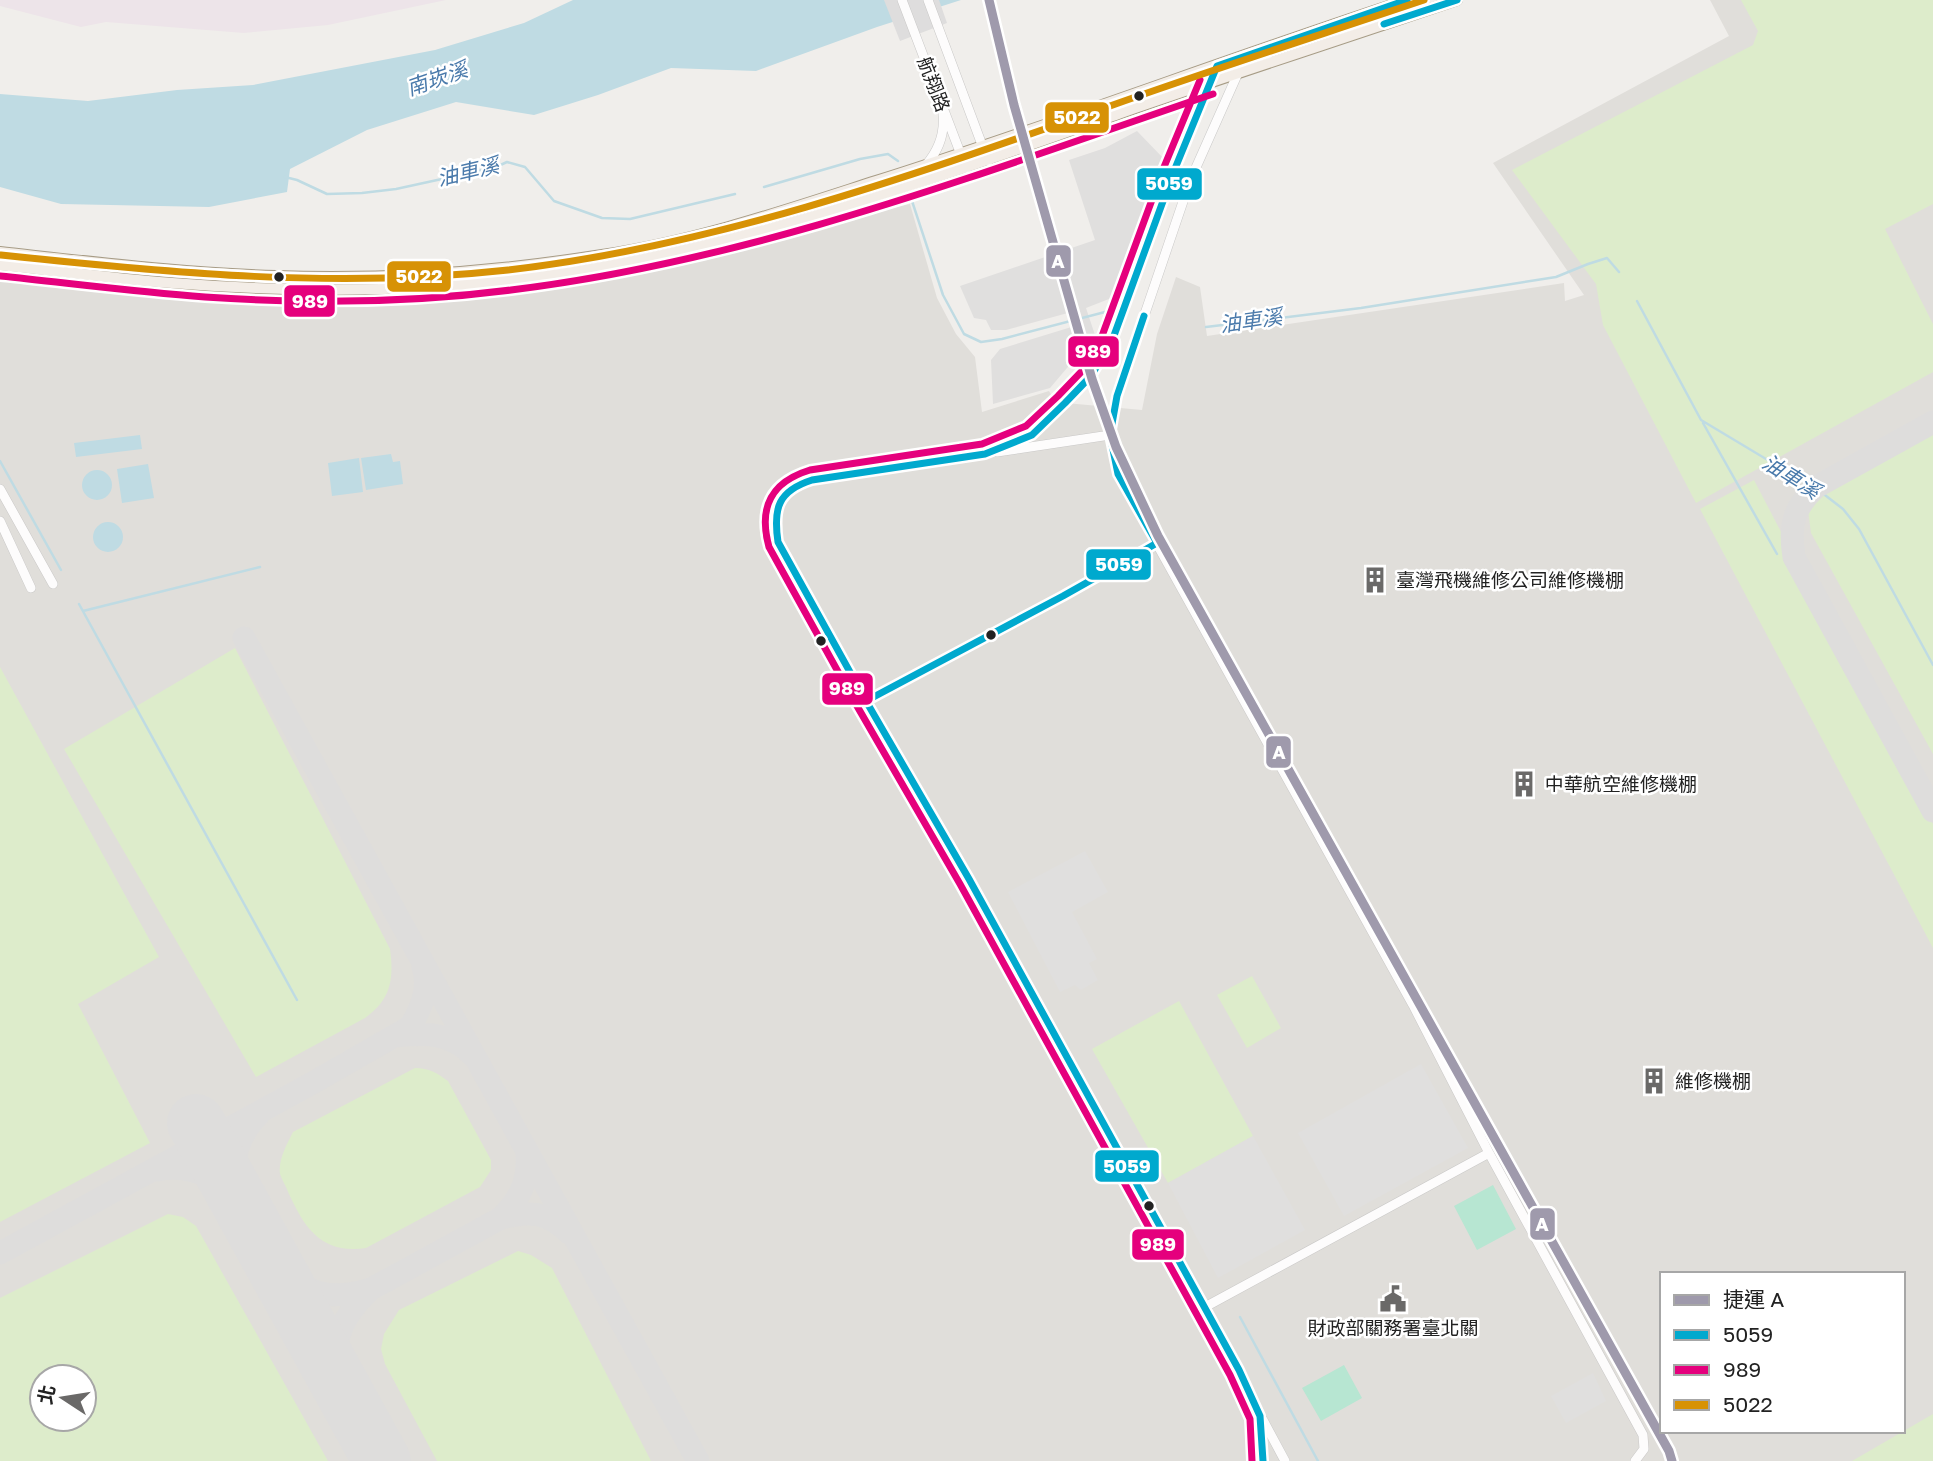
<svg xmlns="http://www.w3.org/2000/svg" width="1933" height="1461" font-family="'Golos Text','Noto Sans TC',sans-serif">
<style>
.industrial{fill:#ede4e9}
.airport{fill:#e0deda;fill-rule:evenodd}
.grass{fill:#ddeccb;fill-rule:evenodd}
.pitch{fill:#b7e6d2}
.parking{fill:#e0dfde}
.water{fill:#bfdbe3}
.pier{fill:#dedddd}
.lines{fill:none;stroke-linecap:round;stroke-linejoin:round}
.stream{stroke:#bfdbe3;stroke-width:2.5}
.taxiway{stroke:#dedddc;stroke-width:23}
.runway{stroke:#dedddc;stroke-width:58}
.minor-casing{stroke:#c9c8c7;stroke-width:10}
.major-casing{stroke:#a79c86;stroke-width:12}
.minor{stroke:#fdfcfc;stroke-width:9}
.major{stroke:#f3ede7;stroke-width:10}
.bus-1-casing{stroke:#fff;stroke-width:12}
.bus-2-casing{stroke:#fff;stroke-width:12}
.bus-3-casing{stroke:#fff;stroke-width:12}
.bus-1{stroke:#00a9ce;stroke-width:7}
.bus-2{stroke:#e5007d;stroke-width:7}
.bus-3{stroke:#d79205;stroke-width:7}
.metro-1-casing{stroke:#fff;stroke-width:14}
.metro-1{stroke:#9f9aac;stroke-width:9}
.bus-dot{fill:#222;stroke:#fff;stroke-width:2.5}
.labels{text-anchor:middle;stroke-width:5;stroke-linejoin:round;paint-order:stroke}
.street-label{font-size:19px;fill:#222;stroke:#fff}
.poi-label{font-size:19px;fill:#222;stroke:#fff;text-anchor:start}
.water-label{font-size:21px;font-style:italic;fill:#4a7aab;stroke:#fff}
.line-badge{stroke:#fff;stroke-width:2.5}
.badge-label{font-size:19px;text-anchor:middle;font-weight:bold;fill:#fff}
</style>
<rect width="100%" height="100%" fill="#f0eeeb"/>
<path class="industrial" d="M0,0H446L328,25L244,33L106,22L81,27L0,6Z"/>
<path class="airport" d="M1710,0H1933V1461H0V272L272,300L453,294L536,287L584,279L910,204L937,298L956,334L975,357L982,412L1049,391L1055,402L1142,410L1157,334L1176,277L1200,287L1207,336L1564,283L1565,301L1584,295L1493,163L1729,36ZM1662,1274H1903V1431H1662ZM42,1377H84V1419H42Z"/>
<path class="grass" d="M1741,0H1933V204L1885,229L1933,324V372L1696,503L1603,325L1596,284L1512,170L1753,45L1758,31Z
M1933,413V754L1811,533L1806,495L1818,476Z
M1754,480L1933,824V948L1700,509Z
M235,648L390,949C394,979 391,1000 365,1018L256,1077L64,749Z
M0,667L159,957L78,1004L150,1143L0,1222Z
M1252,976L1281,1028L1247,1048L1217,995Z
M1179,1001L1253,1136L1168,1183L1092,1049Z
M415,1068C429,1068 437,1073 448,1081L491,1160V1170L480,1187L366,1248C323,1254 306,1231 289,1194C287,1188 282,1180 280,1174C278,1160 287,1144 293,1132Z
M168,1214L183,1217L196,1226L328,1461H0V1298ZM42,1377H84V1419H42Z
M518,1251L531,1255L552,1268L651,1461H437L385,1364L381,1349L384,1334L399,1310Z
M1933,1414V1461H1852Z"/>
<path class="pitch" d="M1493,1185L1516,1229L1477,1250L1454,1206Z
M1344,1365L1362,1398L1321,1421L1302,1388Z"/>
<path class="parking" d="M1137,131L1165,160L1137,229L1114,297L1086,308L1095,335L1050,388L993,404L991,360L1000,349L1078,325L1075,311L1006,330H991L986,320L974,318L960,286L1095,240L1069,160L1105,148Z
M1085,851L1108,892L1072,912L1097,959L1089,963L1098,980L1081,990L1075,985L1060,992L1008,892Z
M1421,1064L1468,1148L1344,1216L1298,1133Z
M1253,1136L1305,1230L1218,1278L1168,1183Z
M1593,1373L1606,1401L1566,1423L1551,1396Z"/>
<path class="water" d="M573,0H961L877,27L756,71L671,68L598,95L534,115L456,102L367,130L290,169L287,192L209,207L61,204L0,187V94L88,101L177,90L253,85L435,50L524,23Z
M140,435L142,449L76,457L74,443Z
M391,454L393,462L400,461L403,484L366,490L361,458Z
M359,458L363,492L332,496L328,463Z
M148,464L154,498L122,503L117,469Z
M82 485a15 15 0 1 1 30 0a15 15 0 1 1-30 0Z
M93 537a15 15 0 1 1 30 0a15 15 0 1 1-30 0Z"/>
<path class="pier" d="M884,0H939L947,23L900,41Z"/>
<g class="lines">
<path class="stream" d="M285,177L297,180L327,194L362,193L396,189L451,177L496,167L507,162L525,167L554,201L602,218L630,219L735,194
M764,187L860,159L888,154L898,161
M912,201L943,295L964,334L981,342L1002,339L1105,312
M1637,301L1701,420L1821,492L1843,509L1859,529L1933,665
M1206,327L1361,308L1556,277L1588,264L1607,258L1619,272
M1703,423L1777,554
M0,461L61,570
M79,604L297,1000
M83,611L260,567
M1240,1317L1318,1461"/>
<path class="taxiway" d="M1933,422L1816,487C1793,508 1789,526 1794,557L1933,811
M244,638L698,1461
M395,1036C425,1033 452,1032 473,1056
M157,1170C192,1163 219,1178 240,1204
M244,1209C229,1175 232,1141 259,1114
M501,1218C521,1198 529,1180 527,1152
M266,1250C297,1288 320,1305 371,1289L501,1218C529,1211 547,1211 569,1233
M0,1253L307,1086L410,1027C421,1009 430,989 423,967
M347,1397C330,1349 333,1325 371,1289"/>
<path class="runway" d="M196,1123L382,1461"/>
<g class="minor-casing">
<path id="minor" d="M902,0L966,168
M928,0L988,161
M1246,55L1190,181L1117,396L1110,435L1118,474L1413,1005L1489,1153L1643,1435L1644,1449L1635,1461
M1217,66L1174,171L1112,341L1091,376L1065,403L1032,435L985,454L812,480C777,489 772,509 778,542L866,701L969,879L1239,1370L1260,1416L1263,1443V1461
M926,165C939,150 945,134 943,114
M997,452L1110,435
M0,489L53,584
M0,521L31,588
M866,701L1063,596L1157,543
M1205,1307L1489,1153
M1263,1420L1285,1461"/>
</g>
<g class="major-casing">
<path id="major" d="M0,252C92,262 183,273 276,276C385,280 494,272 602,255C696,241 786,210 876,181C1054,125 1229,58 1407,0
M0,265C57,271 115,279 172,283C285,292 399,293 511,280C722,256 922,183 1121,113C1233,74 1345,38 1457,0"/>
</g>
<use href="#minor" class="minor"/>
<use href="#major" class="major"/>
<g class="bus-1-casing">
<path id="bus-1" d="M1384,24L1457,0
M866,701L1063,596L1157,543L1118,474L1110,435L1117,396L1144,316
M1263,1461L1260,1416L1239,1370L969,879L866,701L778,542C773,508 778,491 812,480L985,454L1032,435L1065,403L1091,376L1112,341L1174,171L1217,66L1407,0"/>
</g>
<g class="bus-2-casing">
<path id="bus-2" d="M1200,80L1164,167L1102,336L1083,370L1058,396L1026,426L982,444L810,470C771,482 758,507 769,547L857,706L960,884L1230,1375L1250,1419L1252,1461
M0,276C68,283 136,292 205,297C306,304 410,303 511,290C756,260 981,173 1213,94"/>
</g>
<g class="bus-3-casing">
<path id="bus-3" d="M1,255C170,273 338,289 508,270C716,246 914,175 1110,106C1214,69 1320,35 1424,0"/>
</g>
<use href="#bus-1" class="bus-1"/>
<use href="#bus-2" class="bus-2"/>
<use href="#bus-3" class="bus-3"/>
<g class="metro-1-casing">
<path id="metro-1" d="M989,0L1014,105L1092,379L1116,447L1158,536L1669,1451L1672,1461"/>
</g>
<use href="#metro-1" class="metro-1"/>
</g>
<defs>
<g id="building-bare" transform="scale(2.1)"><path d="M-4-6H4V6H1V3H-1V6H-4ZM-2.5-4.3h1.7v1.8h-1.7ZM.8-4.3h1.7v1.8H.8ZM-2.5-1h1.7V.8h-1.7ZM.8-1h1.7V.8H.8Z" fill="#6a6968" stroke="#fff" stroke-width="2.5" paint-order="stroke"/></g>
<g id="civic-bare" transform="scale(2.1)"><path d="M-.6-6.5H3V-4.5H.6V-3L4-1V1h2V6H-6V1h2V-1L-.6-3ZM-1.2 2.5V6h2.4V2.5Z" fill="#6a6968" stroke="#fff" stroke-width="2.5" paint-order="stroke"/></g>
</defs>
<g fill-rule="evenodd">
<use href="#building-bare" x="1375" y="580"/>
<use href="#building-bare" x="1524" y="784"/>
<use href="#building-bare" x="1654" y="1081"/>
<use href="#civic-bare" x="1393" y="1299"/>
</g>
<g class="bus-dot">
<circle cx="1139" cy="96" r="6"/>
<circle cx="279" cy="277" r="6"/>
<circle cx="991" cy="635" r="6"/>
<circle cx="821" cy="641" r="6"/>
<circle cx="1149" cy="1206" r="6"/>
</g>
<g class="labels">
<g class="street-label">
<text transform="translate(934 84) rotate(69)" y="7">航翔路</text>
</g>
<g class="poi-label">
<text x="1396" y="587">臺灣飛機維修公司維修機棚</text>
<text x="1545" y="791">中華航空維修機棚</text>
<text x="1675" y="1088">維修機棚</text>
<text x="1393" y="1335" text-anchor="middle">財政部關務署臺北關</text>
</g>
<g class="water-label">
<text transform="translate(437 79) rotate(-19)" y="7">南崁溪</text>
<text transform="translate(468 172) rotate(-13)" y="7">油車溪</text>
<text transform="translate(1251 321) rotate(-8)" y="7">油車溪</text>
<text transform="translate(1791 477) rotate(32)" y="7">油車溪</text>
</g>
</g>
<g class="line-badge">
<rect x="1044" y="101" width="66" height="33" rx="7" fill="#d79205"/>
<rect x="1136" y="167" width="67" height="34" rx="7" fill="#00a9ce"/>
<rect x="1045" y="244" width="27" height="34" rx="7" fill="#9f9aac"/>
<rect x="386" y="260" width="66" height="33" rx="7" fill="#d79205"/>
<rect x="283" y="284" width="53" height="34" rx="7" fill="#e5007d"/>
<rect x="1067" y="335" width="53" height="33" rx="7" fill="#e5007d"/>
<rect x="1085" y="548" width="67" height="33" rx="7" fill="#00a9ce"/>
<rect x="821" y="672" width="53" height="34" rx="7" fill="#e5007d"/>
<rect x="1265" y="735" width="27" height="34" rx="7" fill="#9f9aac"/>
<rect x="1094" y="1149" width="66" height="34" rx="7" fill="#00a9ce"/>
<rect x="1529" y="1207" width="27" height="34" rx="7" fill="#9f9aac"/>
<rect x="1131" y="1228" width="54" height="33" rx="7" fill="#e5007d"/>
</g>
<g class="badge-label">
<text x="1077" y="124">5022</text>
<text x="1169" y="190">5059</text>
<text x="1058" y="268">A</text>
<text x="419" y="283">5022</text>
<text x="310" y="308">989</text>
<text x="1093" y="358">989</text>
<text x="1119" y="571">5059</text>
<text x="847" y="695">989</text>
<text x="1279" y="759">A</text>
<text x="1127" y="1173">5059</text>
<text x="1542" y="1231">A</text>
<text x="1158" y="1251">989</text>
</g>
<rect x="1660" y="1272" width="245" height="161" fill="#ffffff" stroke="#a7a7a7" stroke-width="2"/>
<rect x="1674" y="1295" width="35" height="10" fill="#9f9aac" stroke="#a7a7a7" stroke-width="2"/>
<text x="1723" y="1307" font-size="21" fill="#222222">捷運 A</text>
<rect x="1674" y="1330" width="35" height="10" fill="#00a9ce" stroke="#a7a7a7" stroke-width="2"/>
<text x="1723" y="1342" font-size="21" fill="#222222">5059</text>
<rect x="1674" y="1365" width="35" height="10" fill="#e5007d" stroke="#a7a7a7" stroke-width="2"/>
<text x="1723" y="1377" font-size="21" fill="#222222">989</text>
<rect x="1674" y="1400" width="35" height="10" fill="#d79205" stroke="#a7a7a7" stroke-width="2"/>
<text x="1723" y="1412" font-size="21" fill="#222222">5022</text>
<g transform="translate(63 1398) rotate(282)"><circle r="33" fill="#ffffff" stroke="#a7a7a7" stroke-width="2"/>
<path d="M0-5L12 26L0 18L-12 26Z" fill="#6a6968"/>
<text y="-10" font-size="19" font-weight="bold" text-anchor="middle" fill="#222222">北</text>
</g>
</svg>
